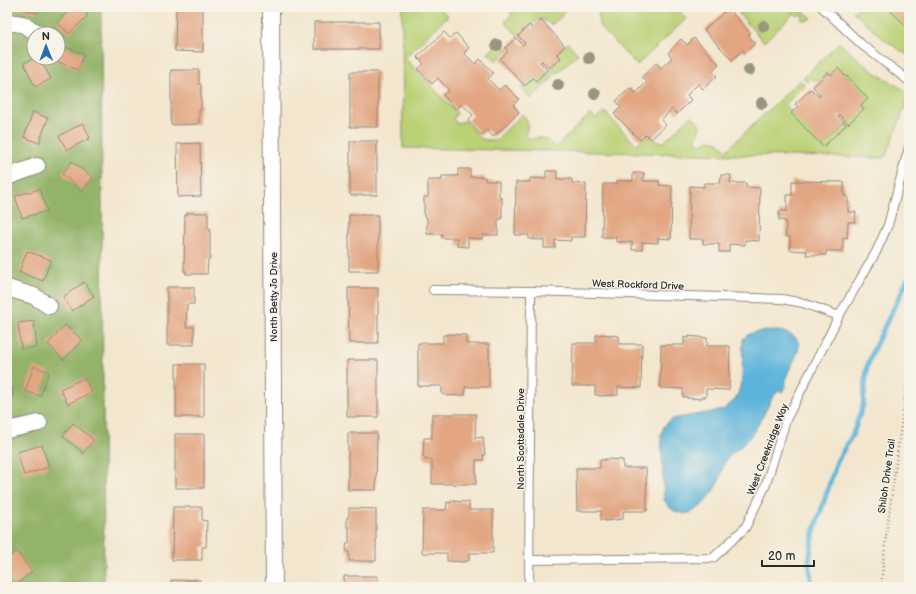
<svg xmlns="http://www.w3.org/2000/svg" width="916" height="594" font-family="'Balsamiq Sans',sans-serif">
<style>
.green{fill:#bad176;stroke:#727e50}
.forest{fill:#93b367;stroke:#5f6f49;fill-rule:evenodd}
.water{fill:#5db4da;stroke:#447082}
.lines{fill:none;stroke-linecap:round;stroke-linejoin:round}
.stream{stroke:#5db4da;stroke-width:5}
.building{fill:#e2a682}
.service-casing{stroke:#8f887c;stroke-width:10}
.minor-casing{stroke:#8f887c;stroke-width:18}
.path{stroke:#8f887c;stroke-width:2.5;stroke-dasharray:1 3;stroke-linecap:butt}
.service{stroke:#fff;stroke-width:8}
.minor{stroke:#fff;stroke-width:16}
.tree{fill:#99967f}
.labels{text-anchor:middle;stroke-width:3;stroke-linejoin:round;paint-order:stroke}
.street-label{font-size:10px;fill:#2b2b2b;stroke:#f7f3e8}
</style>
<rect width="100%" height="100%" fill="#f7f3e8"/>
<filter id="ink" filterUnits="userSpaceOnUse"><feTurbulence type="fractalNoise" baseFrequency=".025" numOctaves="2"/><feDisplacementMap in="SourceGraphic" scale="8" xChannelSelector="R" yChannelSelector="G"/><feConvolveMatrix kernelMatrix="1 2 1 2 8 2 1 2 1" color-interpolation-filters="sRGB"/></filter>
<filter id="wash" filterUnits="userSpaceOnUse"><feTurbulence type="fractalNoise" baseFrequency=".012" numOctaves="4" result="noise"/><feDisplacementMap in="SourceGraphic" scale="16" xChannelSelector="R" yChannelSelector="G"/><feGaussianBlur stdDeviation="0.9" result="paint"/><feColorMatrix in="noise" values="0 0 0 0 0 0 0 0 0 0 0 0 0 0 0 0 0 1.4 0 .05"/><feComposite in="paint" operator="in"/></filter>
<g filter="url(#wash)">
<rect width="100%" height="100%" fill="#f3e6ce"/>
<path class="green" d="M402,7H439L448,16L405,58L457,113L453,119L457,123L465,121L481,139L495,141L522,114C529,120 529,126 525,134L531,140C542,134 548,140 555,148L590,114L596,119L604,111L636,145L645,137L652,138L657,142H664L691,116L696,119L700,126L698,135L695,139L700,145C713,136 717,141 727,150L800,80L805,85L785,105L823,147L864,109L861,105L868,99L848,76L846,77L838,68L831,75L828,72L817,82L812,78L808,82L803,78L839,43L874,72L904,90L909,95V97L885,158L403,148Z
M505,7H566C565,15 557,20 551,25C541,17 540,18 530,26L529,25L518,36L505,22L512,14Z
M611,7H686L680,13L686,19L637,65L599,26V8Z
M744,7H798L812,18C808,21 805,21 801,19L803,16L800,14L798,16L794,13L764,42L739,14Z
M859,7H887L909,29V56L885,40L853,12Z
M499,43L507,50L496,61L488,53Z
M568,43L578,54L555,75L550,70L560,58L557,54Z
M547,72L553,77L531,99L521,87L524,84L525,86L533,78L536,81Z"/>
<path class="forest" d="M7,7H101L104,587H7ZM34,34H58V58H34Z"/>
<path class="water" d="M778,331C822,338 782,366 786,386L782,392L779,391C773,395 771,400 768,406C762,418 756,430 747,440C742,447 733,451 727,459C723,464 722,472 720,478C714,492 699,516 682,513C673,512 668,507 664,499L661,435L664,426L672,419L723,410L735,400L738,394L742,379L743,339C751,329 767,332 778,331Z"/>
<g class="lines">
<path class="stream" d="M812,587L809,561L814,532L837,461L853,434L863,405L867,367L874,348L909,277"/>
</g>
<g id="blocks">
<path class="building" d="M12,7H38L37,13Z
M73,7H80L88,15L69,34L57,22Z
M176,7H203V52L175,51Z
M887,7H909V29Z
M728,8L750,33L748,35L755,43L745,53L743,50L732,60L704,30Z
M541,20L565,46L557,54L561,58L549,68L542,61L540,62L547,70L536,81L533,78L525,86L500,59L508,52L505,48L516,38L523,45L525,43L518,36L529,25L532,28Z
M314,22H379V49H314Z
M444,32L450,38L456,33L469,48L464,53L475,64L480,59L493,73L488,79L499,90L505,85L519,99L513,105L519,112L493,137L487,130L481,135L468,121L473,115L462,104L456,109L443,95L449,90L438,78L432,84L418,69L424,64L417,57Z
M694,38L719,64L712,71L717,76L703,89L698,84L687,95L691,100L677,114L672,109L661,120L666,125L651,139L646,134L640,140L614,114L621,107L616,101L630,88L636,93L647,82L642,77L656,63L661,68L672,58L668,53L681,39L687,45Z
M7,45L12,67L7,68Z
M60,45L84,54L78,70L54,60V58H58V49Z
M34,58H40L51,79L35,87L24,63Z
M838,68L846,77L847,76L868,99L861,105L864,109L848,124L840,115L838,116L846,125L823,147L791,113L798,107L795,104L811,89L819,97L821,95L813,87L828,72L831,75Z
M171,70H199V84H201V110H199V124L171,125Z
M350,72H378V127H350Z
M33,112L48,118L39,143L24,137Z
M83,123L90,138L67,150L59,136Z
M7,134H12L10,157H7Z
M350,141H377V195H350Z
M200,143L201,196L178,197L177,144Z
M72,161L93,178L82,191L62,174Z
M458,169H470V177H485V181H499V198H502V219H498V235H483L482,239L468,238V247L457,246V238H442V234H427V217H424V197H428V180H442V176H458Z
M546,171H557V179H572V183L586,184L585,237H571V241L555,240V248H544V240L529,239V235H515L516,182H530V178L546,179Z
M633,173H644L643,181H659V185L672,186L671,239L658,238V243L642,242V250H632V242H616V237H602L603,184H617V181H633Z
M721,175H731L730,183H746V187L760,188L759,241L745,240V245L729,244V252H719V244H703V239H689L690,186L704,187V183H720Z
M792,181L844,182V196H848V212H856L855,222H848L847,238L843,237V251H826V255H806L807,251L790,250V237H786V221L779,220V211H787V195H792Z
M40,189L47,211L22,218L15,196Z
M187,213H208V228H210V259H208L207,274H186V271H184L185,215H187Z
M349,215H378V271H349Z
M27,251L51,260L43,281L19,272Z
M84,282L94,296L72,311L63,297Z
M167,287H194V304H187L186,327H194V345H167Z
M348,288H378V343H349Z
M34,321L37,347L21,349L18,323Z
M65,325L82,340L64,360L48,344Z
M448,334L466,335V344H489V387H465V395L446,396V395L442,394V386H418V343H443V335H448Z
M601,334L619,336V344H642L641,388L618,387V395L599,396V395H595V386H572L573,343H596V335H601Z
M689,336L707,338V346H730L729,390L706,389V397H701V399L687,398V397H683V389L660,388L661,345H684V337L689,338Z
M347,360H378V417H347Z
M176,364H204V417H176Z
M34,366L49,372L40,396L25,391Z
M84,378L92,392L68,404L60,389Z
M7,388H13L11,411H7Z
M432,414H476L475,438L483,437L485,455H483L484,460H476V484H432V460H425V457H423L424,438H432Z
M73,423L94,440L83,453L63,436Z
M348,433H377L376,490H348Z
M175,434H204V488H175Z
M42,445L49,467L24,475L17,452Z
M605,459L623,460V468H646L647,511H623V519L605,521V520H601V511H577L576,468H600V460H605Z
M451,501L469,502V510H493V553H469V561H465V562L447,561V553H422L423,510H446L447,502L451,503Z
M173,507H202V520L207,521L206,547H202V560H172Z
M349,508L376,509V561H349V552H347L346,548L347,543H349V527H347V517H349Z
M16,551L32,572L14,586L7,577V559Z
M344,576H378V587H344Z
M171,580H200V585L199,587H171Z
M724,585L753,586V587H724Z"/>
</g>
</g>
<g filter="url(#ink)">
<use href="#blocks" fill-opacity="0" stroke="#8f887c" stroke-width="1"/>
<g class="lines">
<g class="service-casing">
<path id="service" d="M822,7L861,44L909,81
M433,290L531,291L782,299L803,303L839,316
M529,560L713,558L745,528L765,487L786,420L839,316L876,252L888,225L909,147
M529,587L531,291"/>
</g>
<g class="minor-casing">
<path id="minor" d="M271,7L274,587
M7,22L22,24L40,34
M7,177L37,166
M7,288L34,296L49,306
M7,430L39,423"/>
</g>
<path class="path" d="M881,587L885,544L909,367"/>
<use href="#service" class="service"/>
<use href="#minor" class="minor"/>
</g>
<g class="tree">
<circle cx="764" cy="26" r="6"/>
<circle cx="497" cy="45" r="6"/>
<circle cx="589" cy="58" r="6"/>
<circle cx="749" cy="70" r="6"/>
<circle cx="558" cy="85" r="6"/>
<circle cx="595" cy="94" r="6"/>
<circle cx="762" cy="103" r="6"/>
</g>
</g>
<g class="labels">
<g class="street-label">
<text transform="translate(638 284) rotate(2)" y="4">West Rockford Drive</text>
<text transform="translate(273 297) rotate(-90)" y="4">North Betty Jo Drive</text>
<text transform="translate(520 439) rotate(-90)" y="4">North Scottsdale Drive</text>
<text transform="translate(767 449) rotate(-69)" y="4">West Creekridge Way</text>
<text transform="translate(886 476) rotate(-82)" y="4">Shiloh Drive Trail</text>
</g>
</g>
<rect width="916" height="594" fill="none" stroke="#f7f3e8" stroke-width="24"/>
<g transform="translate(46 46) rotate(359)"><circle r="19" fill="#f7f3e8" stroke="#a5a39c"/>
<path d="M0-3L7 15L0 10L-7 15Z" fill="#1f6fb2"/>
<text y="-6" font-size="11" font-weight="bold" text-anchor="middle" fill="#2b2b2b">N</text>
</g>
<path d="M762 560v6h52v-6" fill="none" stroke="#2b2b2b" stroke-width="2"/>
<text x="768" y="560" font-size="12" fill="#2b2b2b" stroke="#f7f3e8" stroke-width="3" paint-order="stroke">20 m</text>
</svg>
